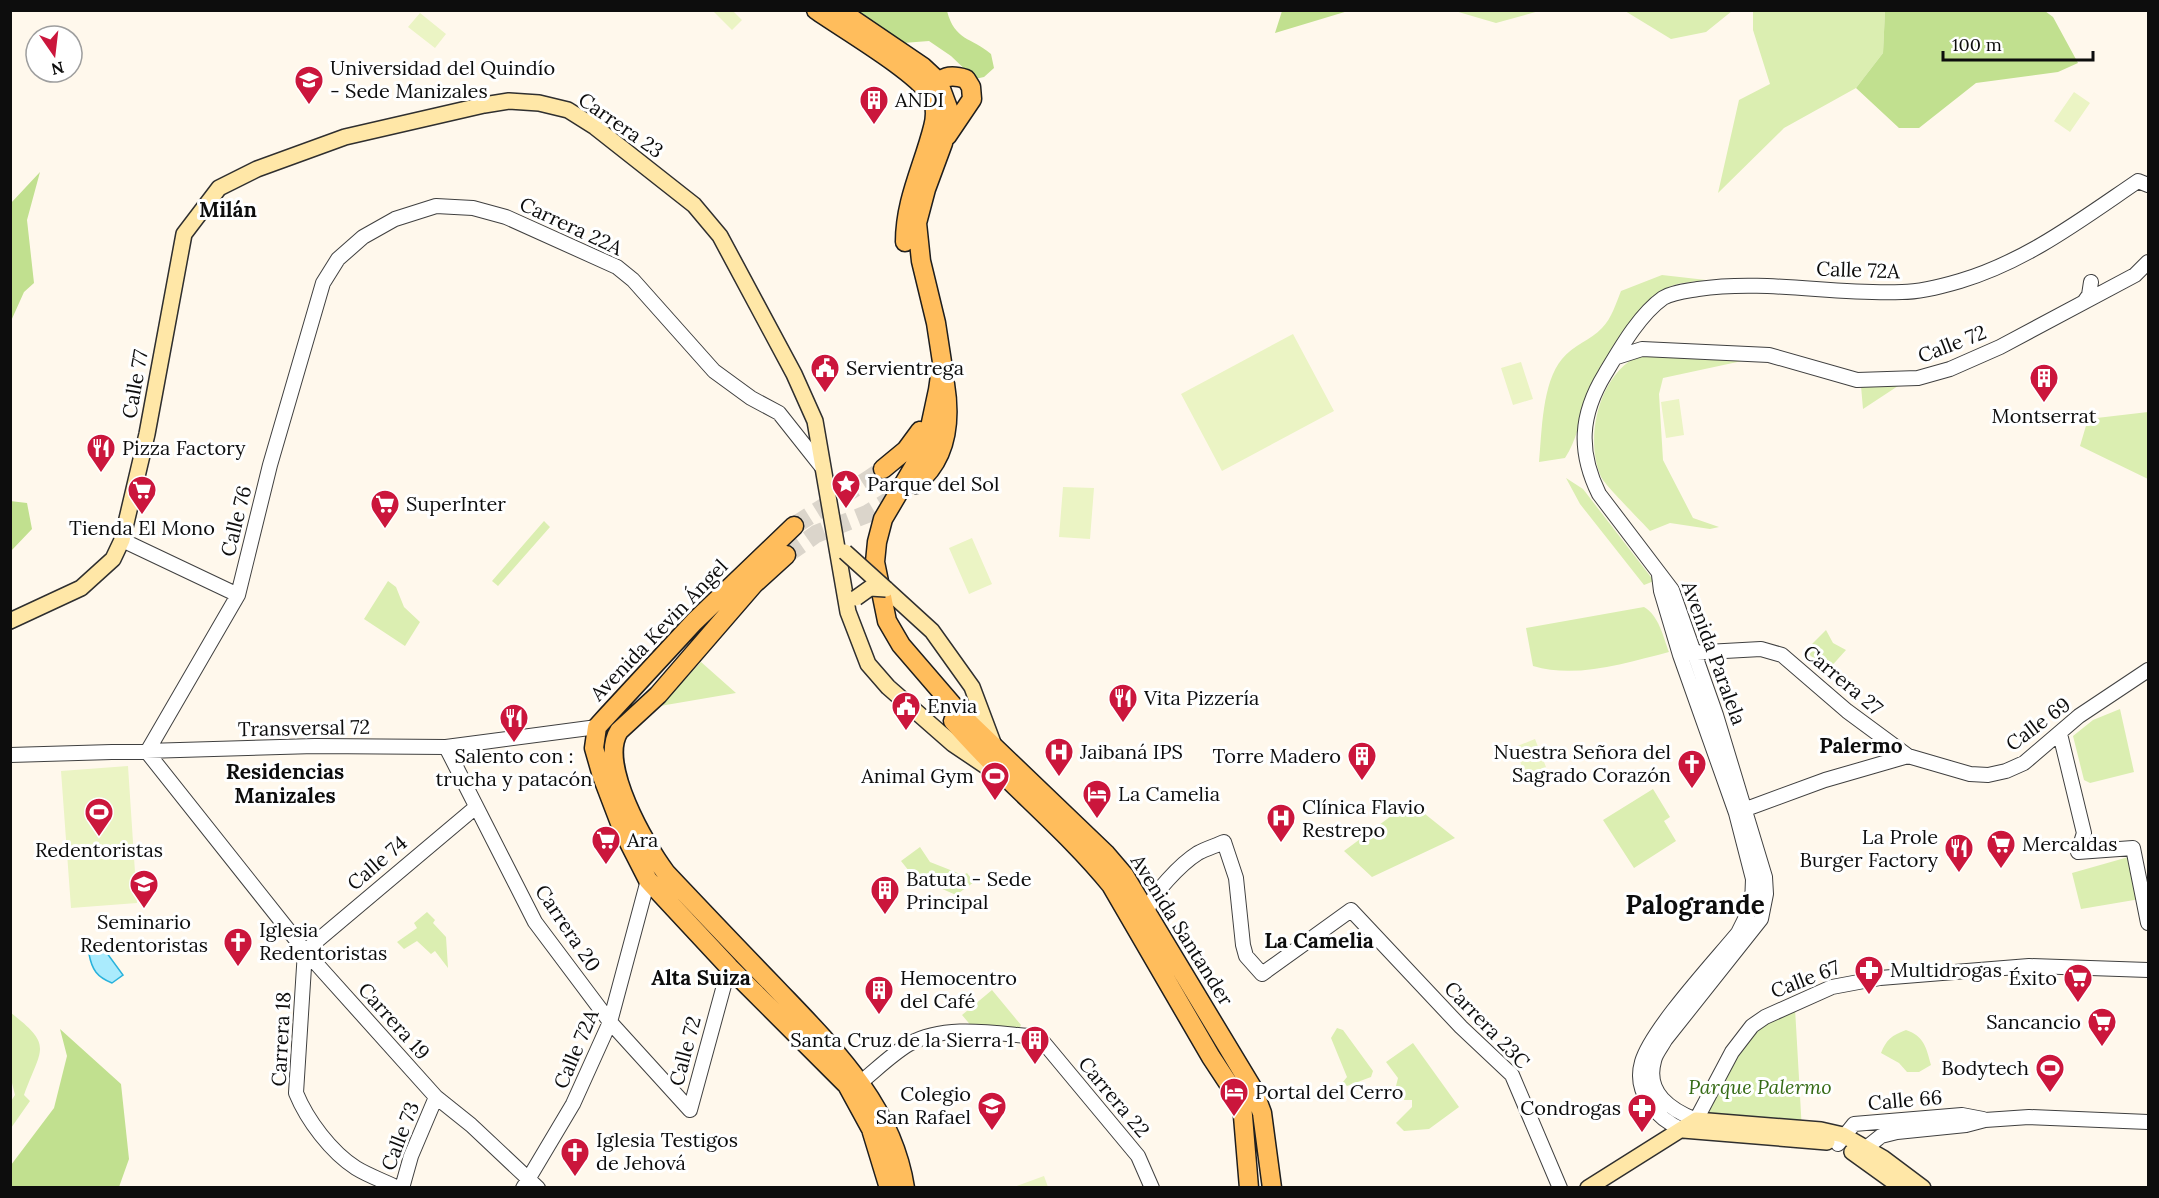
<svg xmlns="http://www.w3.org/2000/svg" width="2159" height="1198" font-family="Lora,serif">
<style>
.green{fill:#dbeeb1}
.forest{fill:#c1e08f}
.pitch{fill:#ebf4c4}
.water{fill:#aaebfd;stroke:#29b2dc;stroke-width:1.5}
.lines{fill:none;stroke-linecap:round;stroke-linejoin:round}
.primary-tunnel{stroke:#dbd5cb;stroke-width:18;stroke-dasharray:18 9;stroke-linecap:butt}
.tertiary-casing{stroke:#404040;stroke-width:16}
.secondary-casing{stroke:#2f2f2f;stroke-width:18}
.primary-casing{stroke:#1e1e1e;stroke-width:21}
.tertiary{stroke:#fff;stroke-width:14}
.secondary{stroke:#ffe7a7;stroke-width:15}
.primary{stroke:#ffbd5c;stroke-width:18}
.secondary-bridge-casing{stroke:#2f2f2f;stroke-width:18;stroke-linecap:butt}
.secondary-bridge{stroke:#ffe7a7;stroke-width:15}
.labels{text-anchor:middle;stroke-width:6;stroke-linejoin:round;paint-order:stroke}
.poi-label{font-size:20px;fill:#0d0d0d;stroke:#fff;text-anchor:start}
.street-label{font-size:20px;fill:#0d0d0d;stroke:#fff}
.park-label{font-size:20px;font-style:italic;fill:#366b16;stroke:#fff}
.neighbourhood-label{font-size:21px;font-weight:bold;fill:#0d0d0d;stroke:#fff}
.district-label{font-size:26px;font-weight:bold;fill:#0d0d0d;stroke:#fff}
</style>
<rect width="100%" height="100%" fill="#fff8ec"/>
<path class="green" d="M1455,11H1539L1496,23Z
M1625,11H1732L1706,32L1671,39Z
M1753,11H1885L1883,53L1856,88L1784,128L1718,193L1739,100L1770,84L1753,30Z
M1662,275L1706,280C1694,282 1680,282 1669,287C1633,305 1600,364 1586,402C1579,421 1577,440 1565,458L1539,462C1542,431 1542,383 1562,359C1573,345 1591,340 1602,328C1612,318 1616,303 1621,291Z
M1638,356L1756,358L1663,378L1659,394L1663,460L1693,518L1719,527L1710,529L1670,523L1650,531C1640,520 1606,486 1601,477C1584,438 1599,375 1638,356Z
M1899,383L1898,386L1863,409L1861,386Z
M2148,412V479L2080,446L2088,419Z
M1566,478L1583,489L1654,581L1644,585L1580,504Z
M544,521L550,527L498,586L492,581Z
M388,581L396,587L404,607L420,622L405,646L364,619Z
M1644,607C1659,616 1663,636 1669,652C1626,663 1576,679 1533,666L1526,628Z
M1826,630L1833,643L1846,650L1828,670L1805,651Z
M701,662L736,693L660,706Z
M2120,709L2134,772L2090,783L2084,780L2073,736L2093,720Z
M1653,789L1670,817L1664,821L1676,841L1634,868L1603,820Z
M1410,802L1455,838L1372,877L1344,851Z
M920,847L930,862L963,875L967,873L974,882L956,895L913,876L901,861Z
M2132,856L2146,898L2081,909L2072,873Z
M427,912L435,920L433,923L446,937L448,968L435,951L431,954L417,941L404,949L397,942L417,928L414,923Z
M992,990L1021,1025L1019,1029L973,1028L962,1015Z
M1795,1008L1802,1131L1696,1120L1754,1029Z
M11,1013C54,1046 41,1048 24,1095L30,1101L11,1128V1101L15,1095L11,1079Z
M1337,1028L1343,1030L1373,1071L1371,1077L1347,1086L1343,1082L1347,1077L1331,1038Z
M1906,1030C1924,1036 1926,1047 1931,1065L1919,1072H1907L1899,1063L1881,1053C1886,1040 1892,1035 1906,1030Z
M1413,1043L1459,1107L1429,1129L1404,1131L1396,1123L1412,1107V1100H1404L1405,1092L1396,1086L1398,1078L1386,1062Z"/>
<path class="forest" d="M844,11H947C955,41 971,37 991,54L994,68L984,77L975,79L951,56L929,41L903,43Z
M1282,11V10L1348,11L1275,33Z
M1885,11H2045L2053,17L2078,63L2058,72L1976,83L1919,128H1899L1856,88L1883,53Z
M40,172L27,220L34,283L24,292L11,321V203Z
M10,501L27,503L32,529L11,551Z
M60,1029L121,1084L129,1159L119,1187H11V1165L54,1108L67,1056Z"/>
<path class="pitch" d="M713,11H733L742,20L732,30Z
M420,13L446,34L435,48L408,27Z
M2074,92L2090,103L2070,132L2054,121Z
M1293,334L1334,411L1222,471L1181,394Z
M1521,362L1533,399L1513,405L1501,368Z
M1679,399L1684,435L1666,438L1661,402Z
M1063,487L1094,488L1090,539L1059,537Z
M972,538L992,584L969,594L949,548Z
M1535,739L1546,767L1525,775L1515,747Z
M128,766L137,903L71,908L61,771Z
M1044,1176L1048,1187H1013H1014Z"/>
<path class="water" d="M101,945L123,975L112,983C97,977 92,970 89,954Z"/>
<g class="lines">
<path class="primary-tunnel" d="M794,526C823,506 855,490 883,469
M786,555L816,534L867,514L900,494"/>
<g class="tertiary-casing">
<path id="tertiary" d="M2148,185L2138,181C2082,219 2027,261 1960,281C1943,286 1920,292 1902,292C1834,295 1766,279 1698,289C1686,291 1673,292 1663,298C1639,315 1620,349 1605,374C1580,415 1578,451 1599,494L1672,590L1716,715L1765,877L1766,894L1761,919L1665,1040C1662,1046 1655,1054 1654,1061C1645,1093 1671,1110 1696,1120L1732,1052L1752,1026L1765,1017L1832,987L1880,978L2029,966L2148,970
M2084,302L2089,295L2091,282
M1617,357L1642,349L1769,355L1857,380L1918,378L1950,369L2000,347L2135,275L2148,262
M122,540L238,595
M1659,575L1661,591L1680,655L1736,813L1753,879L1752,905L1738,933C1715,961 1651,1030 1642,1062C1633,1093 1657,1119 1683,1130
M1688,653L1761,649L1782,655L1847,711L1908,756
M2060,734L2084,833L2078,852L2133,848L2148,923
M446,747L535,922L610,1022L690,1110
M10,755L315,746L446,747L597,727
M1738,812L1825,780L1908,756L1970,774L1988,775L2006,771L2024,763L2079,716L2148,670
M1141,915L1147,913C1150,895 1182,863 1198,853C1205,849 1215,846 1224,842L1236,878L1243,945L1246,956L1262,974L1351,910L1461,1027L1512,1075L1560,1188
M305,951L296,1093C307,1120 331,1152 356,1168C369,1176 384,1181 398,1188
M305,951L476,807
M861,1082C876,1070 892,1054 909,1044C947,1023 997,1034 1039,1037L1138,1156L1152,1188
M690,1110L729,967
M1838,1144L1854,1124L1962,1115L1983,1119
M1866,1148L1881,1136L1897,1132L1966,1125L1985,1120L2029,1117L2148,1122
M402,1188L411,1156L436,1097
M523,1188L573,1104L610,1022L648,880
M538,1188L471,1125L436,1097L305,951L147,752L238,595L270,465L323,283L338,259L363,237L395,219L436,206L473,208L506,217L617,267L633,280L714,371L751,398L779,413L821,466"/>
</g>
<g class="secondary-casing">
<path id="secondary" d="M886,589L932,631L972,687L993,743
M10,621L81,588L113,559L122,540L147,434L184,234L219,188L257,169L345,137L484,105L509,101L539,103L568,110L595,127L694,205L720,236L794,374L815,421L848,612L868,664L888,687L953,744L996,773
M1683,1130L1827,1142
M1852,1152L1902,1188
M1588,1188L1696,1120L1821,1130L1843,1135L1883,1158L1923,1188"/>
</g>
<g class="primary-casing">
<path id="primary" d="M816,10C843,29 915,71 930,95C936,105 936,116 933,127C923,167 905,200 905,242
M839,10L923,67L938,81L948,108V121L943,143L926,189L917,223L921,261L936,323L942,362L938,390L926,446L883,519L877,542L875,562L887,621L901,645L963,717L1106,854L1124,875L1253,1089L1262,1113L1272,1188
M932,90C941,76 950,74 966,79L971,87L972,99L947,136
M883,469L906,450L920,431
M916,484C947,459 951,421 945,384
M794,526L694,622L607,716L597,727L594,748L602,776L623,831L648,880L729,967L847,1085L871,1129L889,1188
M786,555L754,584L658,695L619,731C598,764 645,845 666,873C701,910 737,948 773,985C829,1044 892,1103 905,1188
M953,721C1002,779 1064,827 1111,885L1211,1057L1242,1104L1249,1188"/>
</g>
<use href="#tertiary" class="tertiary"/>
<use href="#secondary" class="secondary"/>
<use href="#primary" class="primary"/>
<g class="secondary-bridge-casing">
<path id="secondary-bridge" d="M845,552L886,589
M856,598L870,588L886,589"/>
</g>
<use href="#secondary-bridge" class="secondary-bridge"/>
</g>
<defs>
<g id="university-pin" transform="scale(1.5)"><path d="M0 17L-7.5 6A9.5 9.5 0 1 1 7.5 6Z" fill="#cb163c" stroke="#fff"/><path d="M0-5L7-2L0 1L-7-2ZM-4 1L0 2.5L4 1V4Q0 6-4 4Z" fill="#fff"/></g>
<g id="building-pin" transform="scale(1.5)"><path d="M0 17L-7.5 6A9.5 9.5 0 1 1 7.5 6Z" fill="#cb163c" stroke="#fff"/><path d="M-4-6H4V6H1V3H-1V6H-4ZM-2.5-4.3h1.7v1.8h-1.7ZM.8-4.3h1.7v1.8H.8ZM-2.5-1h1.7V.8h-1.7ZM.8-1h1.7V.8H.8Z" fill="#fff"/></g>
<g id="civic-pin" transform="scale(1.5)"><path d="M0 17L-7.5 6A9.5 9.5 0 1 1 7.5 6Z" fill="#cb163c" stroke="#fff"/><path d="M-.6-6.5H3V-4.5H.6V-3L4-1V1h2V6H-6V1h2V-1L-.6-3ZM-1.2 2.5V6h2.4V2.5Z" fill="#fff"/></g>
<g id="restaurant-pin" transform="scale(1.5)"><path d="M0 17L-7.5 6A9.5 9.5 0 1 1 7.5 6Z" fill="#cb163c" stroke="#fff"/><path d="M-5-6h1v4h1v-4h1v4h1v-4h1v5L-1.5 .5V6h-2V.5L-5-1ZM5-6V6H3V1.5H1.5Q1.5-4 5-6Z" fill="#fff"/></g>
<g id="sight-pin" transform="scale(1.5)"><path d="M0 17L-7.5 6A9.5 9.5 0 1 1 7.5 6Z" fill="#cb163c" stroke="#fff"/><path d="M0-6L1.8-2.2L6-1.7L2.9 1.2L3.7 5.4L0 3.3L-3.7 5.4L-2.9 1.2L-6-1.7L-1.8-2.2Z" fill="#fff"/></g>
<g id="supermarket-pin" transform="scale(1.5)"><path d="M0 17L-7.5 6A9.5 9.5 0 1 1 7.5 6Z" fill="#cb163c" stroke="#fff"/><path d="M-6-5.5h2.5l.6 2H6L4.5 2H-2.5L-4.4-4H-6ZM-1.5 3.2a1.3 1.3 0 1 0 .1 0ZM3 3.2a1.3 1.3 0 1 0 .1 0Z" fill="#fff"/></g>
<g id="hospital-pin" transform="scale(1.5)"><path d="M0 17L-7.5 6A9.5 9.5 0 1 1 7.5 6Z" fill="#cb163c" stroke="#fff"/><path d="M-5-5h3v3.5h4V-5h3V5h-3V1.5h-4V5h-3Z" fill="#fff"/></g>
<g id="church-pin" transform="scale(1.5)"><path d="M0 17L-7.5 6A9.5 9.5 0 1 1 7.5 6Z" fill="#cb163c" stroke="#fff"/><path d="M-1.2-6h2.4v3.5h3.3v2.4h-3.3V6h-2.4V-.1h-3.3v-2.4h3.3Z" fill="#fff"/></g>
<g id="stadium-pin" transform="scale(1.5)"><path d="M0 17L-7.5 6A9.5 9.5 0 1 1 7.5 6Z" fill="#cb163c" stroke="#fff"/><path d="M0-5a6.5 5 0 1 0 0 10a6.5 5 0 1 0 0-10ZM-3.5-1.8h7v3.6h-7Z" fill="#fff"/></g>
<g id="hotel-pin" transform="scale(1.5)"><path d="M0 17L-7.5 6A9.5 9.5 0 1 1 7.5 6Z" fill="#cb163c" stroke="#fff"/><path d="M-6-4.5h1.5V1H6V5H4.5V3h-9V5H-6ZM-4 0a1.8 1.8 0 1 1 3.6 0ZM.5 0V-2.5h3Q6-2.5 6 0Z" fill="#fff"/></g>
<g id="school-pin" transform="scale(1.5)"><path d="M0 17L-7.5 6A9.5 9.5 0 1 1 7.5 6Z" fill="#cb163c" stroke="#fff"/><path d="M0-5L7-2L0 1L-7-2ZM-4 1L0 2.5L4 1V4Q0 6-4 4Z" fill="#fff"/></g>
<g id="pharmacy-pin" transform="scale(1.5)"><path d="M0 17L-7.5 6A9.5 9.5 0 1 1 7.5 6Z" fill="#cb163c" stroke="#fff"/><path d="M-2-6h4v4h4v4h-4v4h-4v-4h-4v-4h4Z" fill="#fff"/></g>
</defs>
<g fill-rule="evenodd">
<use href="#university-pin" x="309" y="80"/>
<use href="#building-pin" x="874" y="100"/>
<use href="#civic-pin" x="825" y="368"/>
<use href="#building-pin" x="2044" y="378"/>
<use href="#restaurant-pin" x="101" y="448"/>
<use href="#sight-pin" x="846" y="484"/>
<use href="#supermarket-pin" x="142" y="490"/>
<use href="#supermarket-pin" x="385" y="504"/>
<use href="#restaurant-pin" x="1123" y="698"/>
<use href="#civic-pin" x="906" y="706"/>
<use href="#restaurant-pin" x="514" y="718"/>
<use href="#hospital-pin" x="1059" y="752"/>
<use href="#building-pin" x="1362" y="756"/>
<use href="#church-pin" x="1692" y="764"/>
<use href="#stadium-pin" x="995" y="776"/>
<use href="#hotel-pin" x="1097" y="794"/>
<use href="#stadium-pin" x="99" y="812"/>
<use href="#hospital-pin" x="1281" y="818"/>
<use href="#supermarket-pin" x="606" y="840"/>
<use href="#supermarket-pin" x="2001" y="844"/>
<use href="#restaurant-pin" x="1959" y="848"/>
<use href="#school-pin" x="144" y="884"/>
<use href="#building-pin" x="885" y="890"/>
<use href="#church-pin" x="238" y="942"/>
<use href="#pharmacy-pin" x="1869" y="970"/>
<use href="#supermarket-pin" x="2078" y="978"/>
<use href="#building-pin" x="879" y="990"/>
<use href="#supermarket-pin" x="2102" y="1022"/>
<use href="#building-pin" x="1035" y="1040"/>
<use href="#stadium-pin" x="2050" y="1068"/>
<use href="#hotel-pin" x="1234" y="1092"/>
<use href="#school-pin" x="992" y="1106"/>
<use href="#pharmacy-pin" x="1642" y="1108"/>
<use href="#church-pin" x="575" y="1152"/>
</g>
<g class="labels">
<g class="poi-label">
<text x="330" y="75">Universidad del Quindío<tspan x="330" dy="23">- Sede Manizales</tspan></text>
<text x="895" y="107">ANDI</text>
<text x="846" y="375">Servientrega</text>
<text x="2044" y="423" text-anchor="middle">Montserrat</text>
<text x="122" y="455">Pizza Factory</text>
<text x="867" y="491">Parque del Sol</text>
<text x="406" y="511">SuperInter</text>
<text x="142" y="535" text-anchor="middle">Tienda El Mono</text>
<text x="1144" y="705">Vita Pizzería</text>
<text x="927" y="713">Envia</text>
<text x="1080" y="759">Jaibaná IPS</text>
<text x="1671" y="759" text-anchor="end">Nuestra Señora del<tspan x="1671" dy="23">Sagrado Corazón</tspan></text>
<text x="514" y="763" text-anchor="middle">Salento con :<tspan x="514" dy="23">trucha y patacón</tspan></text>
<text x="1341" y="763" text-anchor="end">Torre Madero</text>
<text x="974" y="783" text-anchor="end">Animal Gym</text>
<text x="1118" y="801">La Camelia</text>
<text x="1302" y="814">Clínica Flavio<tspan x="1302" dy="23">Restrepo</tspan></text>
<text x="1938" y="844" text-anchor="end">La Prole<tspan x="1938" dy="23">Burger Factory</tspan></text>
<text x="627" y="847">Ara</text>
<text x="2022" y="851">Mercaldas</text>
<text x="99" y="857" text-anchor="middle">Redentoristas</text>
<text x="906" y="886">Batuta - Sede<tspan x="906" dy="23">Principal</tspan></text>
<text x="144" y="929" text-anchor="middle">Seminario<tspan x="144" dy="23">Redentoristas</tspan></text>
<text x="259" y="937">Iglesia<tspan x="259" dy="23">Redentoristas</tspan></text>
<text x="1890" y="977">Multidrogas</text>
<text x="900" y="985">Hemocentro<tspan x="900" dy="23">del Café</tspan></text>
<text x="2057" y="985" text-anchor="end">Éxito</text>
<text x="2081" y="1029" text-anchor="end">Sancancio</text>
<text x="1014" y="1047" text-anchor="end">Santa Cruz de la Sierra 1</text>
<text x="2029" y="1075" text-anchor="end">Bodytech</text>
<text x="1255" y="1099">Portal del Cerro</text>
<text x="971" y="1101" text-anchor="end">Colegio<tspan x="971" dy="23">San Rafael</tspan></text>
<text x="1621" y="1115" text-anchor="end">Condrogas</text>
<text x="596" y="1147">Iglesia Testigos<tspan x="596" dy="23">de Jehová</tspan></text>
</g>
<g class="street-label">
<text transform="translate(621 125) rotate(35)" y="7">Carrera 23</text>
<text transform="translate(571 226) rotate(25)" y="7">Carrera 22A</text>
<text transform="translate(1858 270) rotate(2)" y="7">Calle 72A</text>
<text transform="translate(1952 344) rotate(-21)" y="7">Calle 72</text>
<text transform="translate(135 384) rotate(-80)" y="7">Calle 77</text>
<text transform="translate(236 521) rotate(-76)" y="7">Calle 76</text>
<text transform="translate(659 630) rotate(-46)" y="7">Avenida Kevin Ángel</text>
<text transform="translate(1714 653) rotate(70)" y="7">Avenida Paralela</text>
<text transform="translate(1843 680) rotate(40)" y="7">Carrera 27</text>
<text transform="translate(2038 724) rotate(-37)" y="7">Calle 69</text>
<text transform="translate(304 728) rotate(-1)" y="7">Transversal 72</text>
<text transform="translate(377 863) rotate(-41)" y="7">Calle 74</text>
<text transform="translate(568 928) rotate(56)" y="7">Carrera 20</text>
<text transform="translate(1182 930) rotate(58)" y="7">Avenida Santander</text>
<text transform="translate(1805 979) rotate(-21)" y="7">Calle 67</text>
<text transform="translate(394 1021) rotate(48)" y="7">Carrera 19</text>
<text transform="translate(1487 1025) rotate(46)" y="7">Carrera 23C</text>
<text transform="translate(281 1039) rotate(-87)" y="7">Carrera 18</text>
<text transform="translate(576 1049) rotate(-67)" y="7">Calle 72A</text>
<text transform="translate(685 1051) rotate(-75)" y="7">Calle 72</text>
<text transform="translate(1114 1097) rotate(50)" y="7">Carrera 22</text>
<text transform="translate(1905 1100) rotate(-5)" y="7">Calle 66</text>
<text transform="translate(400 1136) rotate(-69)" y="7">Calle 73</text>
</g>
<g class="park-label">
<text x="1760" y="1094">Parque Palermo</text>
</g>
<g class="neighbourhood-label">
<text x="228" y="217">Milán</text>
<text x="1861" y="753">Palermo</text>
<text x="285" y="779">Residencias<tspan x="285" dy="24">Manizales</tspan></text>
<text x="1319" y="948">La Camelia</text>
<text x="701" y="985">Alta Suiza</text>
</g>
<g class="district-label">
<text x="1695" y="914">Palogrande</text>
</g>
</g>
<rect width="2159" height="1198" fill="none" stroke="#0d0d0d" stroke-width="24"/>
<g transform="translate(54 54) rotate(166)"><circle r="28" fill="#ffffff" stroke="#9e9e9e" stroke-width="1.5"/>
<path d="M0-4.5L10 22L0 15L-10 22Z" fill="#cb163c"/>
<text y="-9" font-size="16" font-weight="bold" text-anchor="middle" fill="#0d0d0d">N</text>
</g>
<path d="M1943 51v9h150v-9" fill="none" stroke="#0d0d0d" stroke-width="3"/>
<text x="1952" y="51" font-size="18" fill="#0d0d0d" stroke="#ffffff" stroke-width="4.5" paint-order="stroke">100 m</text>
</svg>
